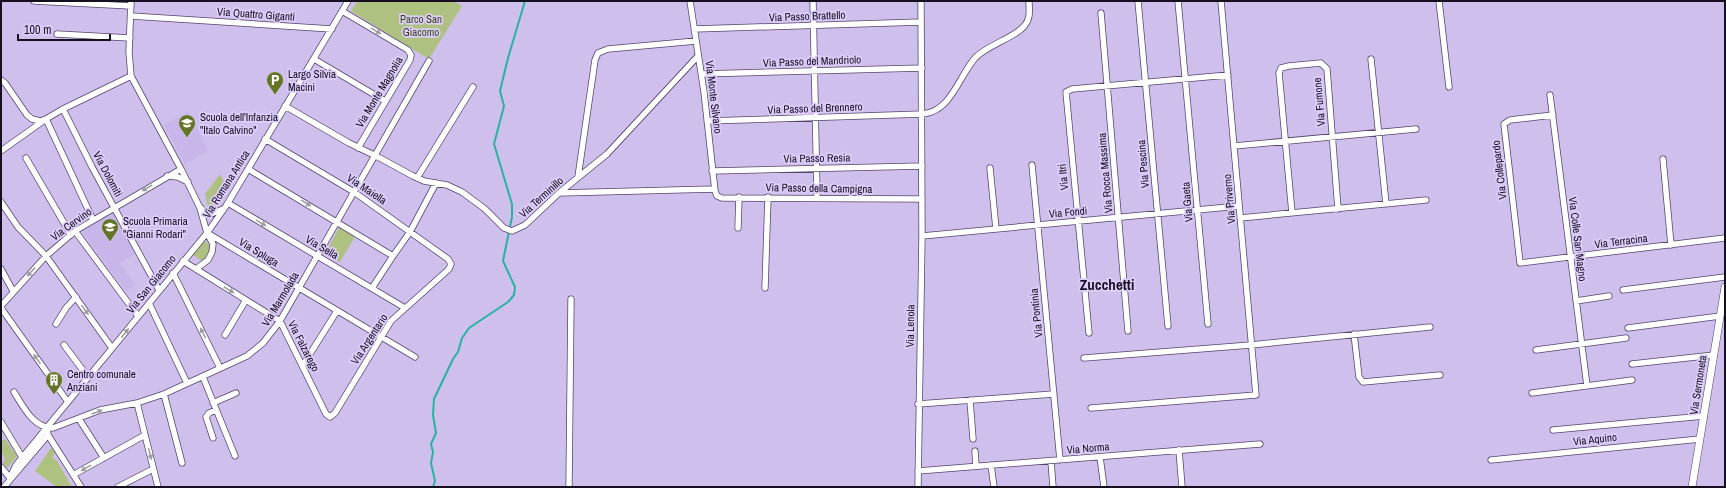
<svg xmlns="http://www.w3.org/2000/svg" width="1726" height="488" font-family="'Archivo Narrow',sans-serif">
<style>
.built{fill:#c8b5e9}
.green{fill:#afc180}
.lines{fill:none;stroke-linecap:round;stroke-linejoin:round}
.stream{stroke:#28b3a1;stroke-width:2}
.minor-casing{stroke:#54456b;stroke-width:7}
.tertiary-casing{stroke:#54456b;stroke-width:8}
.minor{stroke:#fff;stroke-width:5.5}
.tertiary{stroke:#fff;stroke-width:7}
.oneway{fill:#a19fa5}
.labels{text-anchor:middle;stroke-width:3.5;stroke-linejoin:round;paint-order:stroke}
.street-label{font-size:11px;fill:#150f1f;stroke:#dcccf9}
.park-label{font-size:11px;fill:#3b4618;stroke:#dcccf9}
.poi-label{font-size:11px;fill:#150f1f;stroke:#dcccf9;text-anchor:start}
.district-label{font-size:15px;font-weight:bold;fill:#150f1f;stroke:#dcccf9}
</style>
<rect width="100%" height="100%" fill="#cfbfec"/>
<path class="built" d="M188,112L209,151L185,164L164,125Z
M113,212L136,254L120,263L135,285L126,291L81,231Z"/>
<path class="green" d="M357,1H453L462,6L429,59L351,11Z
M220,174L228,189L219,205L212,209L208,208L205,194Z
M340,226L356,235L340,262L325,254Z
M204,240L209,245L210,251L204,260H200L193,255Z
M5,439L17,456L7,468L3,463L5,458L1,451V441Z
M51,448L56,453L52,457L57,461L72,487H57L35,471Z"/>
<g class="lines">
<path class="stream" d="M433,487L435,481L431,463L433,452L431,444L436,433L433,415L434,399L453,359L458,352L462,338L469,328L508,302L514,295L515,287L503,261L512,217V204L494,144L504,106L500,91L508,58L525,1"/>
<g class="minor-casing">
<path id="minor" d="M34,1L131,6
M131,1L129,52L131,76L181,169L200,208L207,233L213,244L212,252L208,260L196,269
M690,1L704,92L715,191L717,196L722,198L922,199
M813,1L817,195
M1138,1L1168,326
M1178,1L1208,324
M1439,1L1449,87
M342,11L408,50L411,55L410,60L358,148
M1101,13L1128,331
M131,16L332,29
M694,29L921,22
M57,34L130,38
M314,59L385,101
M1371,59L1386,204
M702,74L922,68
M1,80L5,83L27,115L32,119L40,121L46,119L63,109L131,76
M1550,95L1587,386
M285,106L349,143L378,157L413,176L424,181L447,185L462,192L485,209L504,228L512,231L525,225L559,193L607,154L698,56
M63,109L92,167L159,290
M1553,115L1510,120L1504,124L1520,263L1725,238
M707,121L923,114C952,111 959,75 976,57C989,44 1015,38 1025,25C1031,18 1029,9 1029,1
M1234,146L1416,129
M1,151L46,119L93,220
M26,158L71,235
M1663,159L1671,245
M1032,165L1060,460
M990,168L996,229
M248,169L393,256
M712,171L922,166
M167,176L178,177L188,182
M578,177L595,60L598,53L608,49L696,41
M417,178L473,87
M559,193L714,189
M1,202L18,227L46,256L112,348
M228,203L405,308
M201,208L205,212L211,214L223,209
M1292,213L1279,73L1281,68L1289,66L1321,63L1327,69L1338,209
M1240,218L1426,200
M738,228L739,197
M75,231L138,316
M209,234L415,357
M922,236L1239,206
M183,261L280,321L326,414L330,417L335,413L391,321L449,269L451,264L448,259L354,192L265,139
M1,269L13,291
M173,273L220,368
M372,288L393,256L410,232L436,183
M765,288L768,197
M1623,290L1725,277
M1576,301L1609,296
M149,303L187,383
M1,306L46,256L75,231L181,169
M1,308L68,402
M56,324L66,308L76,297
M1628,328L1720,316
M1089,333L1066,92L1072,89L1228,75
M1354,334L1359,377L1363,382L1440,375
M225,335L246,300
M64,345L88,377
M1536,350L1626,338
M1084,358L1251,345L1430,327
M1632,364L1714,355
M303,365L337,311
M203,377L235,456
M14,392C23,406 33,428 53,428L100,410L137,403L164,394L247,356L263,343L280,321L429,61
M1532,393L1632,380
M164,394L182,463
M970,400L973,439
M137,403L158,487
M213,403L236,393
M918,404L1054,394
M1091,408L1256,395L1221,1
M79,419L104,458
M1,422L22,457
M1553,430L1704,416
M48,435L81,487
M213,438L206,417L209,413L216,410
M1179,450L1182,487
M975,451L976,466
M1100,457L1104,487
M1491,460L1700,439
M1051,461L1053,487
M991,465L994,487
M1,467L10,478
M918,471L1260,444
M73,475L145,435
M10,478L16,465L207,233L226,206L348,1
M4,487L48,435L47,428
M118,487L153,469
M569,487L571,299
M918,487L922,236L921,1"/>
</g>
<g class="tertiary-casing">
<path id="tertiary" d="M1692,487L1725,287"/>
</g>
<use href="#minor" class="minor"/>
<use href="#tertiary" class="tertiary"/>
</g>
<defs><path id="oneway-solid" d="M-6-.8H1V-3.2L6.5 0L1 3.2V.8H-6Z"/></defs>
<g class="oneway">
<use href="#oneway-solid" transform="translate(376 31) rotate(31)"/>
<use href="#oneway-solid" transform="translate(147 188) rotate(150)"/>
<use href="#oneway-solid" transform="translate(306 203) rotate(31)"/>
<use href="#oneway-solid" transform="translate(261 223) rotate(31)"/>
<use href="#oneway-solid" transform="translate(31 272) rotate(133)"/>
<use href="#oneway-solid" transform="translate(229 290) rotate(31)"/>
<use href="#oneway-solid" transform="translate(85 310) rotate(54)"/>
<use href="#oneway-solid" transform="translate(125 333) rotate(-51)"/>
<use href="#oneway-solid" transform="translate(203 333) rotate(-117)"/>
<use href="#oneway-solid" transform="translate(37 359) rotate(-126)"/>
<use href="#oneway-solid" transform="translate(97 412) rotate(-20)"/>
<use href="#oneway-solid" transform="translate(150 454) rotate(76)"/>
<use href="#oneway-solid" transform="translate(86 468) rotate(151)"/>
</g>
<defs>
<g id="parking-pin" transform="scale(0.9)"><path d="M0 17L-7.5 6A9.5 9.5 0 1 1 7.5 6Z" fill="#637524" stroke="#dcccf9"/><path d="M-3.5-5.5H1a3.5 3.5 0 0 1 0 7H-1V5.5H-3.5ZM-1-3.4V-.6H.8a1.4 1.4 0 0 0 0-2.8Z" fill="#fff"/></g>
<g id="school-pin" transform="scale(0.9)"><path d="M0 17L-7.5 6A9.5 9.5 0 1 1 7.5 6Z" fill="#637524" stroke="#dcccf9"/><path d="M0-5L7-2L0 1L-7-2ZM-4 1L0 2.5L4 1V4Q0 6-4 4Z" fill="#fff"/></g>
<g id="building-pin" transform="scale(0.9)"><path d="M0 17L-7.5 6A9.5 9.5 0 1 1 7.5 6Z" fill="#637524" stroke="#dcccf9"/><path d="M-4-6H4V6H1V3H-1V6H-4ZM-2.5-4.3h1.7v1.8h-1.7ZM.8-4.3h1.7v1.8H.8ZM-2.5-1h1.7V.8h-1.7ZM.8-1h1.7V.8H.8Z" fill="#fff"/></g>
</defs>
<g fill-rule="evenodd">
<use href="#parking-pin" x="275" y="80"/>
<use href="#school-pin" x="187" y="123"/>
<use href="#school-pin" x="110" y="227"/>
<use href="#building-pin" x="54" y="380"/>
</g>
<g class="labels">
<g class="street-label">
<text transform="translate(256 14) rotate(4)" y="4">Via Quattro Giganti</text>
<text transform="translate(807 16) rotate(-2)" y="4">Via Passo Brattello</text>
<text transform="translate(812 61) rotate(-2)" y="4">Via Passo del Mandriolo</text>
<text transform="translate(379 92) rotate(-59)" y="4">Via Monte Magnolia</text>
<text transform="translate(714 97) rotate(83)" y="4">Via Monte Silvano</text>
<text transform="translate(1319 102) rotate(-95)" y="4">Via Fumone</text>
<text transform="translate(815 108) rotate(-2)" y="4">Via Passo del Brennero</text>
<text transform="translate(817 158) rotate(-1)" y="4">Via Passo Resia</text>
<text transform="translate(1143 164) rotate(-95)" y="4">Via Pescina</text>
<text transform="translate(1499 170) rotate(-97)" y="4">Via Collepardo</text>
<text transform="translate(1105 173) rotate(-95)" y="4">Via Rocca Massima</text>
<text transform="translate(108 174) rotate(62)" y="4">Via Dolomiti</text>
<text transform="translate(1063 177) rotate(-96)" y="4">Via Itri</text>
<text transform="translate(226 184) rotate(-58)" y="4">Via Romana Antica</text>
<text transform="translate(819 188) rotate(1)" y="4">Via Passo della Campigna</text>
<text transform="translate(367 189) rotate(34)" y="4">Via Maiella</text>
<text transform="translate(541 197) rotate(-42)" y="4">Via Terminillo</text>
<text transform="translate(1229 199) rotate(-95)" y="4">Via Priverno</text>
<text transform="translate(1187 202) rotate(-95)" y="4">Via Gaeta</text>
<text transform="translate(1068 212) rotate(-5)" y="4">Via Fondi</text>
<text transform="translate(71 224) rotate(-36)" y="4">Via Cervino</text>
<text transform="translate(1578 239) rotate(83)" y="4">Via Colle San Magno</text>
<text transform="translate(1621 241) rotate(-7)" y="4">Via Terracina</text>
<text transform="translate(322 247) rotate(30)" y="4">Via Sella</text>
<text transform="translate(259 252) rotate(31)" y="4">Via Spluga</text>
<text transform="translate(151 284) rotate(-51)" y="4">Via San Giacomo</text>
<text transform="translate(280 299) rotate(-59)" y="4">Via Marmolada</text>
<text transform="translate(1036 313) rotate(-96)" y="4">Via Pontinia</text>
<text transform="translate(910 326) rotate(-89)" y="4">Via Lenola</text>
<text transform="translate(369 339) rotate(-57)" y="4">Via Argentario</text>
<text transform="translate(304 346) rotate(63)" y="4">Via Falzarego</text>
<text transform="translate(1698 385) rotate(-81)" y="4">Via Sermoneta</text>
<text transform="translate(1595 439) rotate(-6)" y="4">Via Aquino</text>
<text transform="translate(1088 448) rotate(-5)" y="4">Via Norma</text>
</g>
<g class="park-label">
<text x="421" y="23">Parco San<tspan x="421" dy="13">Giacomo</tspan></text>
</g>
<g class="poi-label">
<text x="288" y="78">Largo Silvia<tspan x="288" dy="13">Macini</tspan></text>
<text x="200" y="121">Scuola dell'Infanzia<tspan x="200" dy="13">"Italo Calvino"</tspan></text>
<text x="123" y="225">Scuola Primaria<tspan x="123" dy="13">"Gianni Rodari"</tspan></text>
<text x="67" y="378">Centro comunale<tspan x="67" dy="13">Anziani</tspan></text>
</g>
<g class="district-label">
<text x="1107" y="290">Zucchetti</text>
</g>
</g>
<rect width="1726" height="488" fill="none" stroke="#150f1f" stroke-width="4"/>
<path d="M18 34v6h92v-6" fill="none" stroke="#150f1f" stroke-width="2"/>
<text x="24" y="34" font-size="12" fill="#150f1f" stroke="#dcccf9" stroke-width="3" paint-order="stroke">100 m</text>
</svg>
